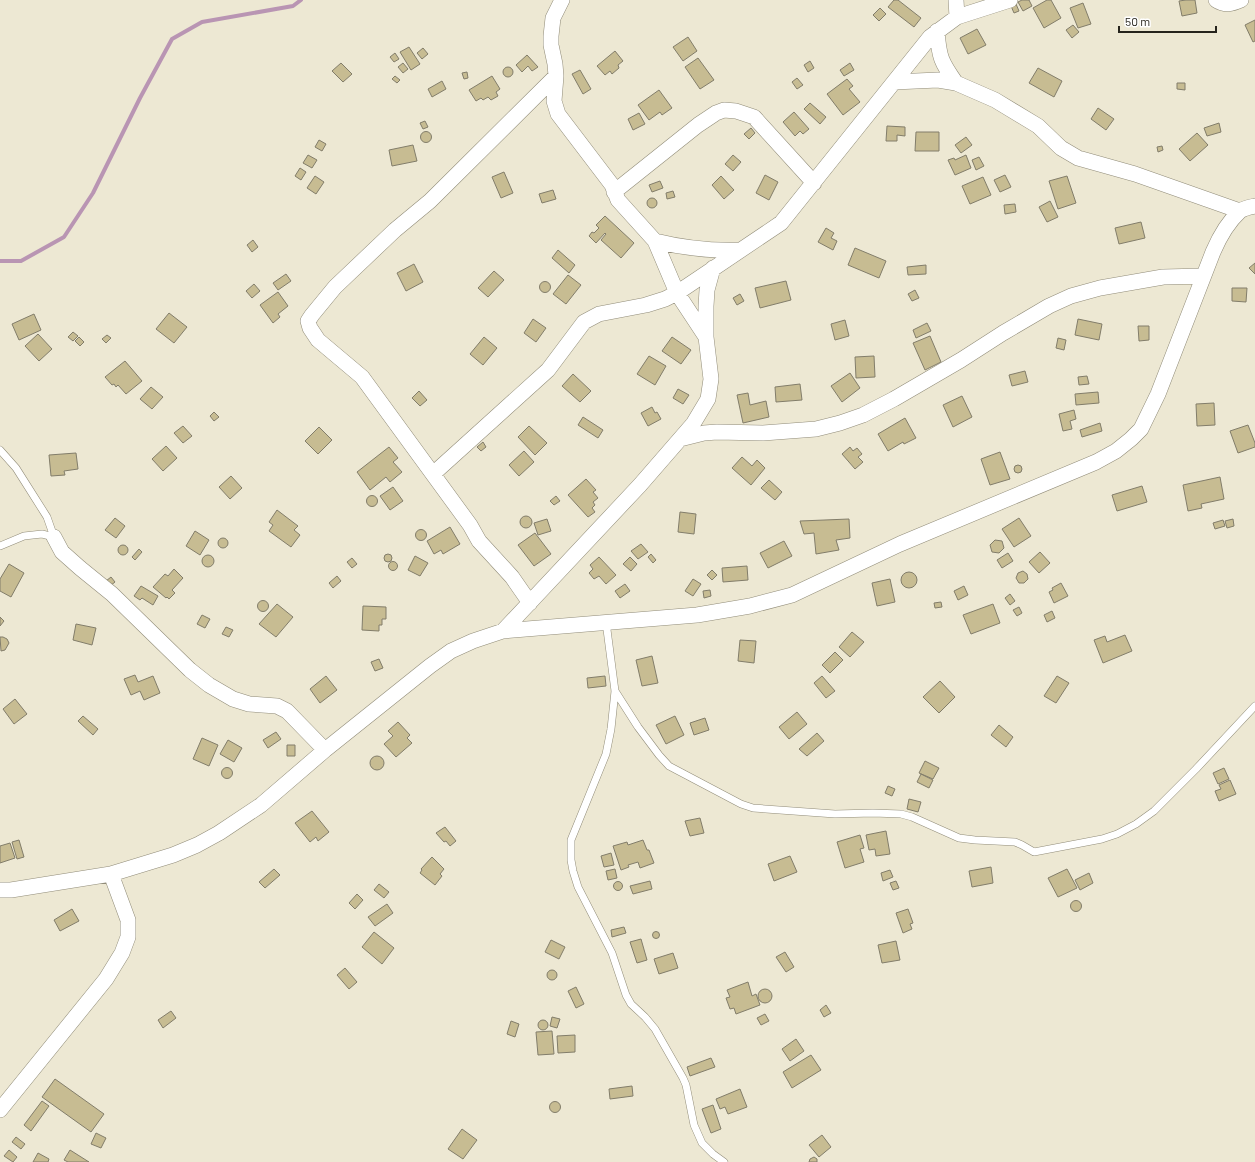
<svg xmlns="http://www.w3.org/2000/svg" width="1255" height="1162" font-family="Barlow,sans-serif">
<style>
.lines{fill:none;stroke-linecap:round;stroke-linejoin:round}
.stream{stroke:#b995b3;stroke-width:4}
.building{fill:#c7bc92;stroke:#827d6a}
.lane-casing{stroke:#918c79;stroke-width:8}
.street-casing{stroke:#918c79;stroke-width:16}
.lane{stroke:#fff;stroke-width:7}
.street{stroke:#fff;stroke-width:15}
</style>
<rect width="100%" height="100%" fill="#ede8d3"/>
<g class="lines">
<path class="stream" d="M0,261H21L64,237L93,193L140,98L172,39L202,22L293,6L301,0"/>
</g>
<path class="building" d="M894,0H898L921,18L914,27L888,7Z
M1022,0H1029L1032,6L1023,11L1018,2Z
M1047,0H1051L1061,18L1044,28L1033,8Z
M1186,0H1195L1197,13L1182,16L1179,1Z
M1083,3L1091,24L1078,28L1070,8Z
M1016,4L1019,11L1014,13L1011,6Z
M880,8L886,14L879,21L873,15Z
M1255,20V41L1253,42L1245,25Z
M1073,25L1079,32L1072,38L1066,30Z
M977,29L986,45L968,54L960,38Z
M688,37L697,51L683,61L673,47Z
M409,47L420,64L411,70L400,52Z
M423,48L428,54L422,59L417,53Z
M615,51L623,61L618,65L619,68L612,74L610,71L605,75L597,66Z
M395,53L399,59L394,62L390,57Z
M527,55L538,67L532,71L528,66L522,72L516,65Z
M698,58L714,80L700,89L685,67Z
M810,61L814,68L808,72L804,65Z
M341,63L352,74L343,82L332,71Z
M403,63L408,69L403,73L398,67Z
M850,63L854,70L844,76L840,70Z
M503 72a5 5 0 1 1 10 0a5 5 0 1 1-10 0Z
M1038,68L1062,81L1054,97L1029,83Z
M580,70L591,89L583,94L572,74Z
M467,72L468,78L464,79L462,73Z
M395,76L400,80L397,83L392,79Z
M492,76L500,89L496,92L498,96L491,100L488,97L483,100L481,98L476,101L469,90Z
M797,78L803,85L797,89L792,82Z
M847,79L853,86L849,89L860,102L843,115L827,94Z
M442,81L446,89L432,97L428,89Z
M1177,83H1185V90L1177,89Z
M659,90L672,108L662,115L660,112L649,120L638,105Z
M810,103L826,117L820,124L804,109Z
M1098,108L1114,119L1106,130L1091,119Z
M794,112L809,129L803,134L800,131L795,136L783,122Z
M639,113L645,124L633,130L628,119Z
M425,121L428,127L423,129L420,123Z
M1219,123L1221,132L1207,136L1204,128Z
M887,126L905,127V136L897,135V141H886Z
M751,128L755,133L749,139L744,134Z
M420.5 137a5.5 5.5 0 1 1 11 0a5.5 5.5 0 1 1-11 0Z
M916,132H939V151H915Z
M1197,133L1208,145L1190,161L1179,149Z
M966,137L972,145L961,153L955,145Z
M319,140L326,144L322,151L315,147Z
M413,145L417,161L392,166L389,150Z
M1162,146L1163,150L1158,152L1157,147Z
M308,155L317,160L312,168L303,163Z
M733,155L741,162L733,171L725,164Z
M966,155L971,168L955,175L948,160L954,158L955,160Z
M979,157L984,166L976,170L972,160Z
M300,168L306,172L301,180L295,176Z
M504,172L513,193L501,198L492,177Z
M765,175L778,182L769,200L756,193Z
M1005,175L1011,187L1000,192L994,180Z
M315,176L324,182L316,194L307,188Z
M721,176L734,190L724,199L712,185Z
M1067,176L1076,203L1058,209L1049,181Z
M983,177L991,195L970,204L962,186Z
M660,181L663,188L652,192L649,185Z
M553,190L556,199L542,203L539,194Z
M673,191L675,197L667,199L666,193Z
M647 203a5 5 0 1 1 10 0a5 5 0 1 1-10 0Z
M1050,201L1058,217L1047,222L1039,207Z
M1015,204L1016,212L1005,214L1004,205Z
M605,216L634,243L621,258L601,240L606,234L605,233L596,243L589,236L592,232L594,233L599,228L596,225Z
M1141,222L1145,238L1119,244L1115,228Z
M826,228L834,233L831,238L837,241L833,250L818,242Z
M253,240L258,247L252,252L247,245Z
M855,248L886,261L879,278L848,265Z
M558,250L575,265L569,273L552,258Z
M1255,263V274L1249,268Z
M414,264L423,282L406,291L397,273Z
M926,265V274L908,275L907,267Z
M494,271L504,280L488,297L478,288Z
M286,274L291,281L278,290L273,283Z
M568,275L581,285L566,304L553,294Z
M786,281L791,300L760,308L755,288Z
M539.5 287a5.5 5.5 0 1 1 11 0a5.5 5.5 0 1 1-11 0Z
M254,284L260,291L252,298L246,291Z
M1232,288H1247L1246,302L1232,301Z
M915,290L919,298L912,301L908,294Z
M278,292L288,306L278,314L280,317L273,323L260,305Z
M740,294L744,301L737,305L733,298Z
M169,313L187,327L174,343L156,329Z
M34,314L41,330L19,340L12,324Z
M533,319L546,328L536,342L524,333Z
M1078,319L1102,324L1099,340L1075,335Z
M845,320L849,336L835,340L831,324Z
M927,323L931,331L916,338L913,330Z
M1138,326H1149V340L1139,341Z
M73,332L78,336L73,341L68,337Z
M38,334L52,349L39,361L25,346Z
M107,335L111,338L106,343L102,339Z
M930,336L941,362L925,370L913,343Z
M79,337L84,342L80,346L75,341Z
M484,337L497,348L483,365L470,354Z
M672,337L691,350L681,364L662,351Z
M1058,338L1066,340L1064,350L1056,348Z
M649,356L666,366L655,385L637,374Z
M874,356L875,377L856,378L855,357Z
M125,361L142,381L126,394L118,385L116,387L114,384L112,385L105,377Z
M1025,371L1028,382L1012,386L1009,375Z
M850,373L860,388L842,402L831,386Z
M573,374L591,391L580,402L562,386Z
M1087,376L1089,384L1079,385L1078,377Z
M800,384L802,400L776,402L775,387Z
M151,387L163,397L152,409L140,399Z
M678,389L689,395L683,404L673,398Z
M419,391L427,400L420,406L412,398Z
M1098,392L1099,403L1076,405L1075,394Z
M748,393L750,405L766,401L769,417L743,423L737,395Z
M962,396L972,417L953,427L943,405Z
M1214,403L1215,425L1197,426L1196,404Z
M652,407L655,413L657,412L661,419L648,426L641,413Z
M1074,410L1076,419L1070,421L1072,429L1063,431L1059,414Z
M214,412L219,417L214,421L210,416Z
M583,417L603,430L598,438L578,425Z
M905,418L916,438L904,444L903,442L888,451L878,434Z
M1100,423L1102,431L1082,437L1080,430Z
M1248,425L1255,443V447L1238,453L1230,431Z
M183,426L192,436L183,443L174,433Z
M529,426L547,443L535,455L518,437Z
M319,427L332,440L318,454L305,441Z
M483,442L486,447L481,451L477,447Z
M166,446L177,458L163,471L152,459Z
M389,447L398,458L393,462L402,472L390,482L386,477L370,490L357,472Z
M850,447L853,451L857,448L862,454L858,457L863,462L855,469L842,454Z
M524,451L534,462L519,476L509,465Z
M1000,452L1010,479L990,485L981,459Z
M76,453L78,469L64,471L65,475L51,476L49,455Z
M742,457L752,466L757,460L765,468L751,485L732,468Z
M1014 469a4 4 0 1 1 8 0a4 4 0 1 1-8 0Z
M231,476L242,488L230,499L219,487Z
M1220,477L1224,499L1201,504L1202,508L1188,511L1183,485Z
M586,479L596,490L593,492L598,498L593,502L595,505L592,508L595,512L588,517L568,495Z
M769,480L782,492L775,500L761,488Z
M1142,486L1147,502L1117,511L1112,495Z
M393,487L403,501L390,510L380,496Z
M366.5 501a5.5 5.5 0 1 1 11 0a5.5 5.5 0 1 1-11 0Z
M556,496L560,501L554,505L550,501Z
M277,510L298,526L294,530L300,535L291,547L269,531L273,525L269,522Z
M680,512L696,514L694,534L678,532Z
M520 522a6 6 0 1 1 12 0a6 6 0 1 1-12 0Z
M115,518L125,526L116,538L105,530Z
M1019,518L1031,536L1014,547L1002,529Z
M547,519L551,531L538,535L534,523Z
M849,519L850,538L836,540L839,550L816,554L814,533L804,534L800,521Z
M1233,519L1234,526L1227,528L1225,521Z
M1223,520L1225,526L1215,529L1213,523Z
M450,527L460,544L443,554L441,550L434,554L427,541Z
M415.5 535a5.5 5.5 0 1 1 11 0a5.5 5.5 0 1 1-11 0Z
M195,531L209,540L200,555L186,546Z
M535,533L551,554L534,566L518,545Z
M218 543a5 5 0 1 1 10 0a5 5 0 1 1-10 0Z
M995,540L1002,541L1004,548L999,553L992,552L990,545Z
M784,541L792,556L768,568L760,553Z
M641,544L648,552L638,559L631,551Z
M118 550a5 5 0 1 1 10 0a5 5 0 1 1-10 0Z
M139,549L142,552L135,560L132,557Z
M1040,552L1050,563L1039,573L1029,562Z
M1008,553L1013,561L1002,568L997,560Z
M384 558a4 4 0 1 1 8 0a4 4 0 1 1-8 0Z
M651,554L656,560L653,563L648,557Z
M202 561a6 6 0 1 1 12 0a6 6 0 1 1-12 0Z
M415,556L428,563L420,576L408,570Z
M599,557L616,575L606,584L599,576L594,579L589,573L593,569L590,565Z
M630,557L637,564L631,571L623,564Z
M352,558L357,564L352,568L347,562Z
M388.5 566a4.5 4.5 0 1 1 9 0a4.5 4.5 0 1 1-9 0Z
M9,564L24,573L11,597L0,591V579Z
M747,566L748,580L723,582L722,568Z
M174,569L183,578L172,590L175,593L169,599L167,597L166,598L153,587L165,574L168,576Z
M712,570L717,575L712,580L707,575Z
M1023,571L1027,574L1028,579L1024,583H1019L1016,578L1018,573Z
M901 580a8 8 0 1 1 16 0a8 8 0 1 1-16 0Z
M337,576L341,581L333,588L329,583Z
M111,577L115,582L110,586L106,581Z
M693,579L701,584L693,596L685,591Z
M890,579L895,602L877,606L872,583Z
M1061,583L1068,596L1054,603L1049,592L1053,590L1052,588Z
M625,584L630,591L620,598L615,591Z
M141,586L158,596L153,605L142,598L140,600L134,596Z
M964,586L968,595L958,600L954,591Z
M710,590L711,596L704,598L703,591Z
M1010,594L1015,601L1010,605L1005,598Z
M257.5 606a5.5 5.5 0 1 1 11 0a5.5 5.5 0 1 1-11 0Z
M941,602L942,607L935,608L934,603Z
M277,604L293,617L276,637L259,624Z
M993,604L1000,623L971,634L963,615Z
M363,606L386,607V619H382V625H379V631L362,630Z
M1019,607L1022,613L1017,616L1013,610Z
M1052,611L1055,618L1047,622L1044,615Z
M202,615L210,619L205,628L197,624Z
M0,617L4,621L0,626Z
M76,624L96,628L92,645L73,640Z
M226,627L233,630L229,637L222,634Z
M852,632L864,642L850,657L839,647Z
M1125,635L1132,651L1103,663L1094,640L1105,636L1107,642Z
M0,637H3L7,639L9,643L5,650L1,651Z
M740,640L756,641L754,663L738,661Z
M835,652L843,660L830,673L822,665Z
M652,656L658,683L642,686L636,660Z
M379,659L383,668L375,671L371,662Z
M135,675L138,682L153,676L160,693L144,700L140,691L131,695L124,679Z
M326,676L337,690L320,703L310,689Z
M605,676L606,686L588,688L587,678Z
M822,676L835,691L826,698L814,683Z
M1057,676L1069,683L1056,703L1044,696Z
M940,681L955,697L939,713L923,697Z
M15,699L27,714L14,724L3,709Z
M797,712L807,724L789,739L779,727Z
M83,716L98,729L93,735L78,721Z
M675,716L684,735L666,744L656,725Z
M705,718L709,730L694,735L690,723Z
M398,722L410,735L407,738L412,743L396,757L384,744L393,736L388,731Z
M999,725L1013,737L1006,747L991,735Z
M276,732L281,739L268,748L263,740Z
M817,733L824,741L807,756L799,749Z
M202,738L218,745L209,766L193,759Z
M228,740L242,748L234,762L220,754Z
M287,745H295V756H287Z
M370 763a7 7 0 1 1 14 0a7 7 0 1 1-14 0Z
M925,761L939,768L933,779L919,773Z
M221.5 773a5.5 5.5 0 1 1 11 0a5.5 5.5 0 1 1-11 0Z
M1224,768L1229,779L1218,784L1213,773Z
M921,774L933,780L929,788L917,782Z
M1230,780L1236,794L1219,801L1215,791L1221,789L1219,785Z
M888,786L895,789L892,796L885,793Z
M909,799L921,802L918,812L907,809Z
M312,811L329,832L318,841L316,837L310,842L295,823Z
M700,818L704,833L690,836L685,821Z
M445,827L456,841L450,846L446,841L444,842L436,833Z
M886,831L890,854L876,856L875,849L869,850L866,835Z
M860,835L864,848L860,849L864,862L845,868L837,842Z
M19,840L24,857L17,859L12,842Z
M643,840L647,850H649L654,863L640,868L638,862L628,865L629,867L621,870L613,846L627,842L628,845Z
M10,843L15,858L0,863V846Z
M611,853L614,865L604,867L601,856Z
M790,856L797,872L774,881L768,864Z
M432,857L444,869L440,874L442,876L435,885L420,873L422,870L421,869Z
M991,867L993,883L972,887L969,871Z
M274,869L280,875L265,888L259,882Z
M615,869L617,878L608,880L606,871Z
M1067,869L1077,888L1058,897L1048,878Z
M890,870L893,877L883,881L881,873Z
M1089,873L1093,883L1080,890L1075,880Z
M650,881L652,889L633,894L630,886Z
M896,881L899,888L893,890L890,883Z
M613.5 886a4.5 4.5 0 1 1 9 0a4.5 4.5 0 1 1-9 0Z
M379,884L389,892L384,898L374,890Z
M357,894L363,900L355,909L349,903Z
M1070.5 906a5.5 5.5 0 1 1 11 0a5.5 5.5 0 1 1-11 0Z
M387,904L393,913L375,926L368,917Z
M72,909L79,921L60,931L54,920Z
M908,909L913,923L910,924L912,929L903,933L896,913Z
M624,927L626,933L612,937L611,930Z
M652.5 935a3.5 3.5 0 1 1 7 0a3.5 3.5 0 1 1-7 0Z
M374,932L394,948L382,964L362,947Z
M641,939L647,960L637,963L630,942Z
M551,940L565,947L559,959L545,952Z
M896,941L900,960L882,963L878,945Z
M785,952L794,967L786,972L776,957Z
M673,953L678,968L659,974L654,959Z
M345,968L357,982L349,989L337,975Z
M547 975a5 5 0 1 1 10 0a5 5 0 1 1-10 0Z
M748,982L752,996L756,994L760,1005L736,1014L734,1008L730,1009L726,998L730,997L727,990Z
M576,987L584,1004L576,1008L568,991Z
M758 996a7 7 0 1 1 14 0a7 7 0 1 1-14 0Z
M826,1005L831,1013L824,1017L820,1010Z
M171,1011L176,1018L163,1028L158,1020Z
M765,1014L769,1021L761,1025L757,1018Z
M552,1017L560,1019L557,1028L550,1026Z
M538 1025a5 5 0 1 1 10 0a5 5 0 1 1-10 0Z
M511,1021L519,1024L515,1037L507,1034Z
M552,1031L554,1054L538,1055L536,1032Z
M575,1035V1052L558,1053L557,1036Z
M796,1039L804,1051L790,1061L782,1049Z
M811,1055L821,1070L792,1088L783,1072Z
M711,1058L715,1067L690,1076L687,1067Z
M55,1079L104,1114L91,1132L42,1097Z
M632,1086L633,1096L610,1099L609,1089Z
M740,1089L747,1107L728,1114L725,1107L720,1109L716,1099Z
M42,1101L49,1106L31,1131L24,1125Z
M549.5 1107a5.5 5.5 0 1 1 11 0a5.5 5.5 0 1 1-11 0Z
M713,1105L721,1129L711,1133L702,1109Z
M462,1129L477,1140L463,1159L448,1149Z
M96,1133L106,1138L101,1148L91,1144Z
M822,1135L831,1147L819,1157L809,1145Z
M16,1137L25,1144L21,1149L12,1142Z
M9,1150L17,1157L13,1162L4,1156Z
M70,1150L89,1162H68L64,1160Z
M38,1153L49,1159L48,1162H33Z
M814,1157L817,1159V1162H809L810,1159Z"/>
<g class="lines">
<g class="lane-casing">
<path id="lane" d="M0,450L16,468L47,517L54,537
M0,546L24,536L42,534L54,537
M606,622L615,691L611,729L606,754L571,840V860L573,871L578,887L612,953L626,995L631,1004L645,1017L655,1029L683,1078L686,1085L694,1125L702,1143L713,1154L724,1162
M615,691L638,727L659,755L669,766L741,804L753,808L835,814L873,813L901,814L912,817L959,838L975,840L1015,842L1022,845L1034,852L1102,839L1117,834L1136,824L1154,811L1196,769L1255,706"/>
</g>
<g class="street-casing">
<path id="street" d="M956,0L957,17
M1216,0C1225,6 1232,4 1241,0
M937,31C939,57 941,62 956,83
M894,82L938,80L956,83L995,100L1038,126L1061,148L1078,158L1135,174L1240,211
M614,192L698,125L716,113L724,110L736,111L754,117L814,183
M655,241C683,248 712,251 741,250
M706,337V306L707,290L713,268
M680,439L704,433L717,432L763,433L816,429L840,423L863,415L894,399L961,360L1003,333L1049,306L1071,296L1100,288L1163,277L1203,276
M433,474L548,370L584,322L599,314L646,305L665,299L677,293L781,223L930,37L957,17L1010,0
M54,537L62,552L80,568L112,594L190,670L209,685L233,699L249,704L277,706L287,711L325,750
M530,603L512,577L479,541L470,525L362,377L318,340L310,328L308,321L312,315L335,287L395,230L430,201L556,76
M503,631L640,485L693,424L708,399L711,379L706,337L677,293L655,241L618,200L612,185L558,114L554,101L556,76L555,64L551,45V36L553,18L562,0
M0,890H11L111,874L173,855L197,845L219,833L261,805L325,750L430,666L451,651L473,641L503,631L697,615L750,606L792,595L900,544L1096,462L1116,451L1131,439L1141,429L1158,394L1213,252C1219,238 1228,222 1240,211C1244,208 1250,207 1255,206
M0,1110L106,979L122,953L128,937V920L111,874"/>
</g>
<use href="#lane" class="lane"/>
<use href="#street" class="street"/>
</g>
<path d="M1119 26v6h97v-6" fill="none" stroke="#26241c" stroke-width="2"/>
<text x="1125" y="26" font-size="12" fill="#26241c" stroke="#ffffff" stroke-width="3" paint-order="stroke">50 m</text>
</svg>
